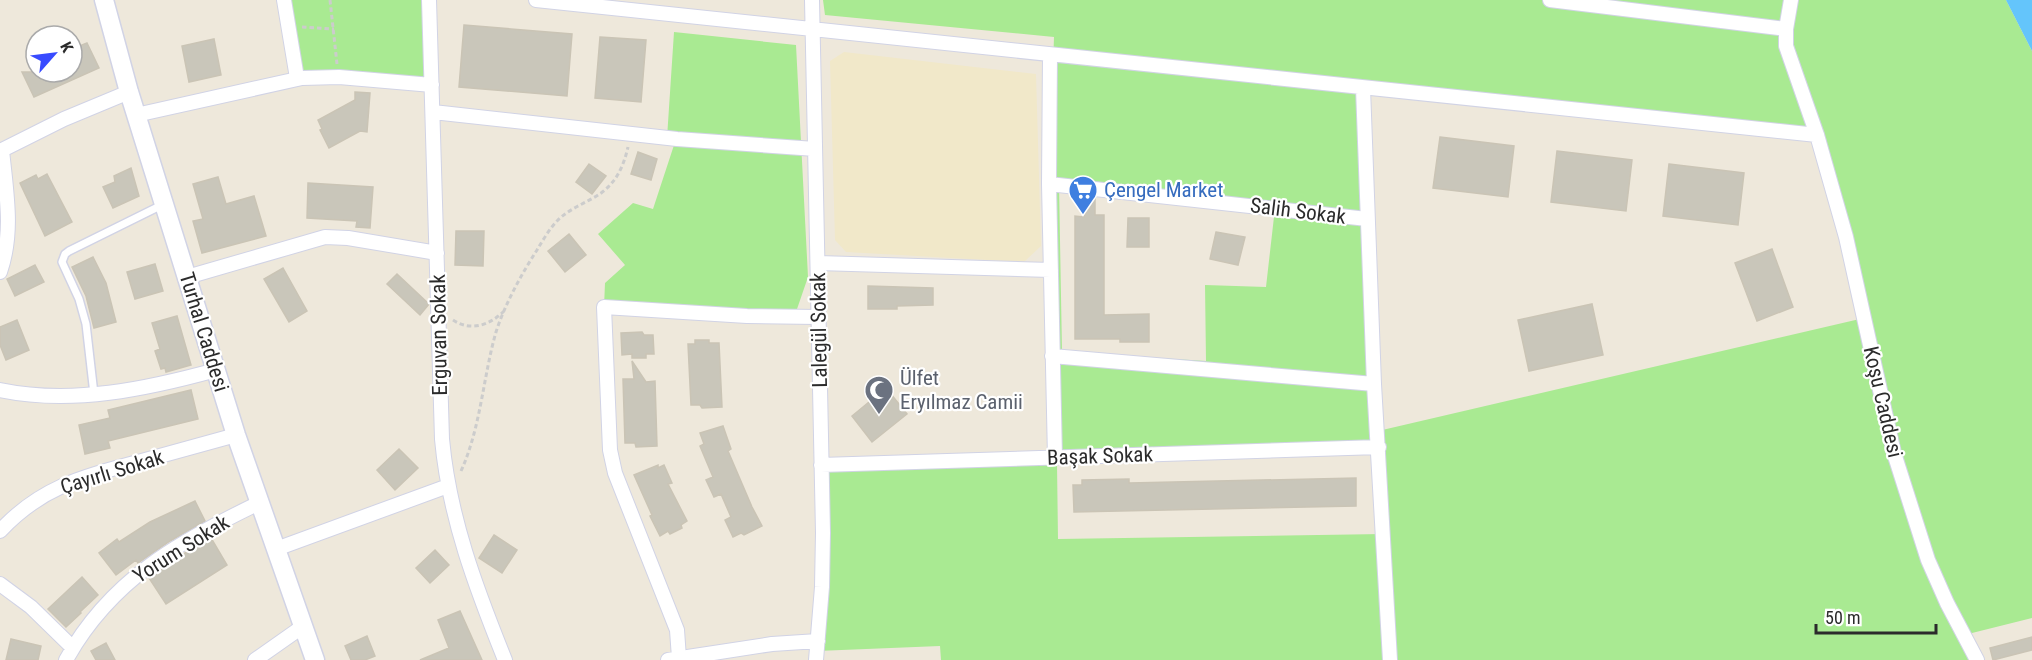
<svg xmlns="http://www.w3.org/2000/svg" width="2032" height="660" font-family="'Roboto Condensed',sans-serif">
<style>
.education{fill:#f1e8c9}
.green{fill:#a9ea92;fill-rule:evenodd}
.water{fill:#64c5fb}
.building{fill:#c9c6ba;stroke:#cac4b5;stroke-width:1.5}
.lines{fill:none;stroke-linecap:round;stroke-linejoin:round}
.lane-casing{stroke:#d1d3e5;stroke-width:10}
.street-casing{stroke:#d1d3e5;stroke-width:16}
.secondary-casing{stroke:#d1d3e5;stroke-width:21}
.path{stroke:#ccc;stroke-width:3;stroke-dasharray:4.5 3;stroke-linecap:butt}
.lane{stroke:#fff;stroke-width:7}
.street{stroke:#fff;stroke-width:14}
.secondary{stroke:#fff;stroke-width:18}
.labels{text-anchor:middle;stroke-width:4.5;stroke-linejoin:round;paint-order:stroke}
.shop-label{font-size:21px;fill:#366cbe;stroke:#fff;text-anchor:start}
.street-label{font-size:21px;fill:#2b2b2b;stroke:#fff}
.worship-label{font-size:21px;fill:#5b616d;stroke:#fff;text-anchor:start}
</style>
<rect width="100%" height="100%" fill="#eee8db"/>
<path class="education" d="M844,52L1036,74L1041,246L1024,262L846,252L835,240L830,61Z"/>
<path class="green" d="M284,0H429L432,85L297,78Z
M823,0H2006L2032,51V618L1964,635L1977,660H941L940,646L817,651L821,465L1039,466L1055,457L1049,184L1054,37L825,15ZM1363,88L1817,135L1864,318L1378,431ZM1059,184L1275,208L1266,287L1205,285L1206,361L1062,352ZM1378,447L1383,534L1058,539L1057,464Z
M674,32L796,45L808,277L797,309L747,316L604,307L605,283L625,265L598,234L633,203L653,209L676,139L667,138Z"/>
<path class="water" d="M2006,0H2032V51Z"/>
<path class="building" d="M464,25L572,34L567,96L459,87Z
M600,37L646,40L641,102L595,98Z
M214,39L221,75L189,82L182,46Z
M87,43L99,68L34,97L22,72H72V49Z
M355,92L370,93L367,132L360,131L329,148L320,130L322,129L318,120L355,100Z
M1440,137L1514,146L1508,197L1433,188Z
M1557,151L1632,160L1626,211L1551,202Z
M638,152L657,159L651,180L631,174Z
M589,164L606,176L592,194L576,182Z
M1669,164L1744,173L1738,225L1663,216Z
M131,168L139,196L113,208L103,187L115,182L114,176Z
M47,174L72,222L45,236L20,183L36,175L38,179Z
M218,177L226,204L254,196L266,236L202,253L193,221L203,219L193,184Z
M308,183L373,187L370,228L356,227L357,221L307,218Z
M1084,197L1095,198V215H1104V315L1149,314V342H1120V339H1075V216L1084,217Z
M1128,218H1149V247H1127Z
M456,231H484L483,266L455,265Z
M1216,232L1245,237L1238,265L1210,259Z
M569,234L586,255L565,272L548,251Z
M1772,249L1793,307L1757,321L1735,263Z
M93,257L106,283L116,322L94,328L86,296L72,267Z
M155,264L163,291L135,299L127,272Z
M35,265L44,282L15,296L7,279Z
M283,268L307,311L289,322L264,279Z
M397,274L429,304L420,315L387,284Z
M868,286L933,288V305L897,306V309H868Z
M1592,304L1603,355L1529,371L1518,320Z
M177,316L191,365L166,372L165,368L161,369L155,351L160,349L152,323Z
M17,320L29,350L6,360L0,345V327Z
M642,332L644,335H653L654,354H646V358H632V354L622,355L621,333Z
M695,340H709V343H719L722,407L702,408L700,405H691L688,344H695Z
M632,361L646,382L655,381L657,446L636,447L635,443H625L623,379H634Z
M886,388L907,414L872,442L852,416Z
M191,390L198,419L108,441L110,448L85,454L79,425L110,418L108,410Z
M723,426L731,449L728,451L752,507L762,526L744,535L741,533L733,537L725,520L731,517L721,494L714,497L706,480L713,477L700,446L704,444L700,433Z
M399,449L418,468L395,490L377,470Z
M658,465V468L664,465L672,483L668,484L687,521L681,525L682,528L670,534L668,531L660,536L650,516L652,515L634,475Z
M1356,478V506L1074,512L1073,485H1082V480L1129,479V483Z
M195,501L205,521L170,541L138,563L136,560L116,575L99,553L117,539L119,542L150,522Z
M494,535L517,550L502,573L479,558Z
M211,538L227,565L166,604L149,578L180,556Z
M435,550L449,565L430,583L416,568Z
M82,577L98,595L80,612L81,613L66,627L48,609Z
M460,611L482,660H420L449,648L438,620Z
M367,636L375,656L365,660H351L345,646Z
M2032,637V650L1993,660L1990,648Z
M11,639L41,646L38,660H6Z
M106,643L115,660H96L91,651Z"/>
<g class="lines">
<g class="lane-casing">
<path id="lane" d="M94,394L86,324L79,299L62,262L65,254L69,251L164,204"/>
</g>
<g class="street-casing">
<path id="street" d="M284,0L297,78
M429,0L442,439C449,517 476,588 505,660
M536,0L1817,135
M812,0L823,533L822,587L816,660
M1550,0L1786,29
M1791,0L1786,29V46L1817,135L1846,237L1894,453L1928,560L1947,603L1977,660
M1050,55L1049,184L1055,457
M1363,88L1374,384L1390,660
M433,112L677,139L815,149
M136,115L302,78L339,77L432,85
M0,151L64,119L129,92
M1049,184L1367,219
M818,263L1051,270
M0,272C14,231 6,192 2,150
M187,277L325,237L348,238L437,253
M1052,356L1374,384
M0,390C72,405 147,389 216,370
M821,465L1379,447
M0,531C41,487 82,477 138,462C171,453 204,444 236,435
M276,549L448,486
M0,584L31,607L73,648
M679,658L677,630L615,473L610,450L604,307L747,316L818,317
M66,660C110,580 180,541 259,503
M255,660L302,627
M668,660L772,644L818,641"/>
</g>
<g class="secondary-casing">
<path id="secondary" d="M104,0L129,92L236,435L315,660"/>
</g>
<path class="path" d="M330,0L337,64
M302,27L334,29
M453,320C471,332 490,325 504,311
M461,471C481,427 483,377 496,332C505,304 521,275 537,250C543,240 550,228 558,220C568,210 581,205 593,198C614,187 623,169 628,147"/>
<use href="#lane" class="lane"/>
<use href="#street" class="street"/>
<use href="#secondary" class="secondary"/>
</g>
<defs>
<g id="supermarket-pin" transform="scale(1.5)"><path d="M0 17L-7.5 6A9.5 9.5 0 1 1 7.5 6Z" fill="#3f7fe0" stroke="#fff"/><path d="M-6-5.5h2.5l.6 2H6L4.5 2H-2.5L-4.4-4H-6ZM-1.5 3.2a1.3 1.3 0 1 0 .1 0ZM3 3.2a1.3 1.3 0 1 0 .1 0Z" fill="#fff"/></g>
<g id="mosque-pin" transform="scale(1.5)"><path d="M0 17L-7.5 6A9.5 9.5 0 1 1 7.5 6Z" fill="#6b7280" stroke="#fff"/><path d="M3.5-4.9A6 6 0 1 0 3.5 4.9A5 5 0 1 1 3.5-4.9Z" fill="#fff"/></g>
</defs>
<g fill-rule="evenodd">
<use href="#supermarket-pin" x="1083" y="190"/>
<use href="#mosque-pin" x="879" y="390"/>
</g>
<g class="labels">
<g class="shop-label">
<text x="1104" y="197">Çengel Market</text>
</g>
<g class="street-label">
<text transform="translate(1298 211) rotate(7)" y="7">Salih Sokak</text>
<text transform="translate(819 330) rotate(-91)" y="7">Lalegül Sokak</text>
<text transform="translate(204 332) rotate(73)" y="7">Turhal Caddesi</text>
<text transform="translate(439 335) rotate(-91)" y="7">Erguvan Sokak</text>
<text transform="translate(1883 402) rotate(77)" y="7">Koşu Caddesi</text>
<text transform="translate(1100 456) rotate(-2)" y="7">Başak Sokak</text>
<text transform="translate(112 472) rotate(-17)" y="7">Çayırlı Sokak</text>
<text transform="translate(181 549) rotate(-32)" y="7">Yorum Sokak</text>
</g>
<g class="worship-label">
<text x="900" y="385">Ülfet<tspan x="900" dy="24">Eryılmaz Camii</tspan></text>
</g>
</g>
<g transform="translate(54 54) rotate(62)"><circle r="28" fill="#ffffff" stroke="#aaaaaa" stroke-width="1.5"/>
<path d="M0-4.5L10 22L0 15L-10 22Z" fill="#384bff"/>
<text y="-9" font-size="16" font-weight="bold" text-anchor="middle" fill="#2b2b2b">K</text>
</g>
<path d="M1816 624v9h120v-9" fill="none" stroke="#2b2b2b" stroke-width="3"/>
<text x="1825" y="624" font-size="18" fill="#2b2b2b" stroke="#ffffff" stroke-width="4.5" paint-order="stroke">50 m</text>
</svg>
